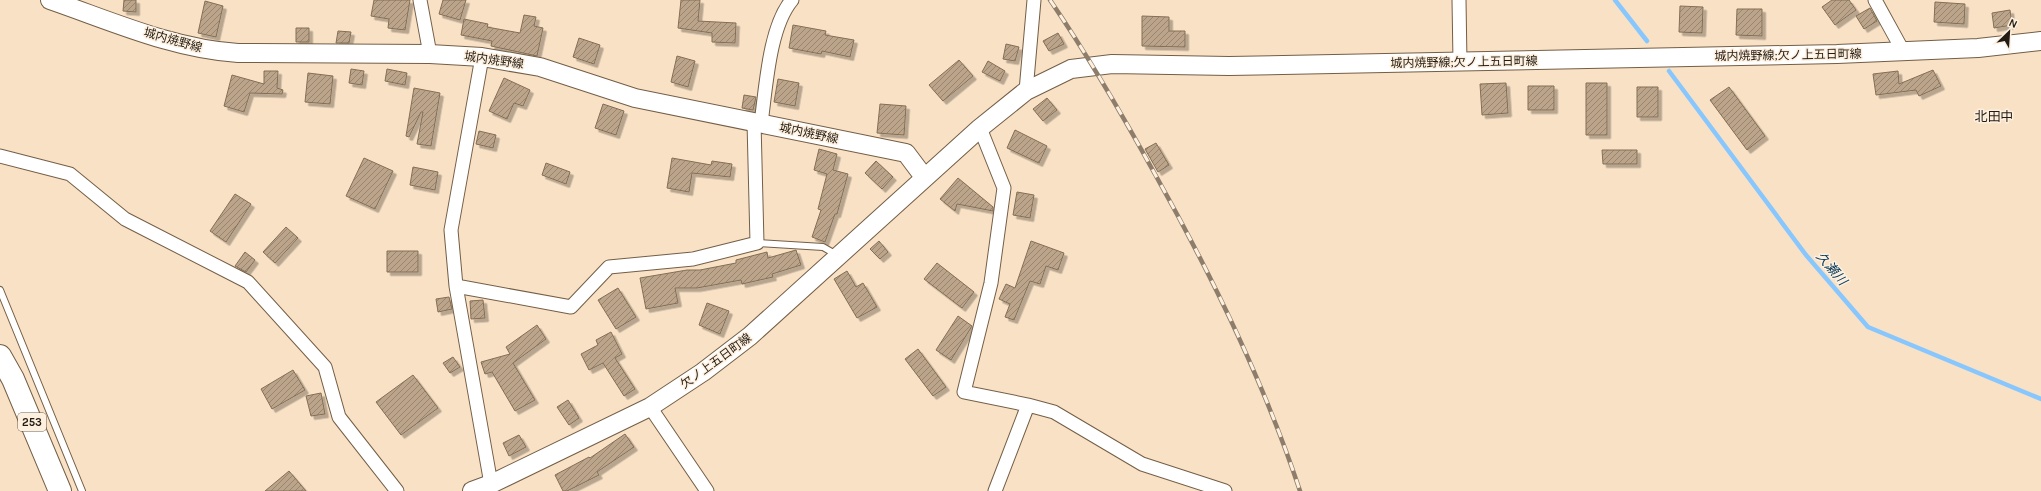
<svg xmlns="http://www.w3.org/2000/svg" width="2041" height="491" font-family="Karla,'Noto Sans JP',sans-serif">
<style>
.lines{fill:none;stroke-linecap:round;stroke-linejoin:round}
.stream{stroke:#88c7fd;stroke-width:4.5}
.building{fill:url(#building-hatch);stroke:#836e55;filter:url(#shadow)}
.service-casing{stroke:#735e46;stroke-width:8}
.minor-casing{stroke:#735e46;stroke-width:15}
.secondary-casing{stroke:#735e46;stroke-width:20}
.motorway-casing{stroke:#735e46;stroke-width:24}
.service{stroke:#fff;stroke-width:6}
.minor{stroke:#fff;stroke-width:13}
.secondary{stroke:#fff;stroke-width:18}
.motorway{stroke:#fff;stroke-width:22}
.rail-casing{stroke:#8d7d6a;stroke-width:4.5}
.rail{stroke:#fef0df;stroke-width:3;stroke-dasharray:9;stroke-linecap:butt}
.labels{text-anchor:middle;stroke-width:3;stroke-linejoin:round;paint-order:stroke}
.shield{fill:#fef0df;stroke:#655c50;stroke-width:1}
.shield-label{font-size:11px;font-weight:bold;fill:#241c12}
.street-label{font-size:12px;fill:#241c12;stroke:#fef0df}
.neighbourhood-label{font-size:13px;fill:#241c12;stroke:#fef0df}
.water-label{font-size:13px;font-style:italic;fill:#043759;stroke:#fef0df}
</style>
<defs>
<pattern id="building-hatch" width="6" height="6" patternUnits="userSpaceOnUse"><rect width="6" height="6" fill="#bba48a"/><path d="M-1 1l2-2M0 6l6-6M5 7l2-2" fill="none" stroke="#98856f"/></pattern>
<filter id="shadow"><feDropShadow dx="3.5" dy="3.5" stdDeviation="0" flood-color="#0004"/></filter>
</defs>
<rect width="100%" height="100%" fill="#f9e1c5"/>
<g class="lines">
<path class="stream" d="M1615,0L1647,41
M1669,71L1806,255L1868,327L2041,399"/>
</g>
<path class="building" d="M124,0H136V12L123,11Z
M374,0H410L405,30L388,28L389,19L371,16Z
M443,0H466L460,20L439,14Z
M681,0H700L698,21L736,23L735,43L712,42V33L678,28Z
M1832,0H1849L1856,10L1835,25L1822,7Z
M205,1L223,6L216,37L198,33Z
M1935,2L1965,4L1964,24L1934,22Z
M1680,6L1703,7L1702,33L1679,32Z
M1870,8L1877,21L1864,29L1856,16Z
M1737,9H1762V36L1736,35Z
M2010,10L2012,25L1994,28L1992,13Z
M524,15L536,17L534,26L543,28L537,56L491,46L492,41L461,35L464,19L488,24L487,27L520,33Z
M1142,16L1169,17V31H1185V47L1142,46Z
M793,25L826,31L825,35L854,40L850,57L822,51L821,54L789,48Z
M296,28H309V42H296Z
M338,31L351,32L349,43H336Z
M1058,33L1064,44L1049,51L1043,41Z
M579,38L600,45L594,64L573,57Z
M1006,44L1019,47L1015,61L1003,59Z
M677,56L695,61L688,87L671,82Z
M959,60L973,76L943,101L929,85Z
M988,61L1005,71L1000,81L982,72Z
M351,69L364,71L362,85L349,83Z
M387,69L407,73L405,85L385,81Z
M1933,70L1941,86L1919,96L1916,90L1876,95L1873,74L1898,71L1899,84Z
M264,71H278L277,88L283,90L282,94L250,93L244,112L224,106L232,75L264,84Z
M308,73L333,76L330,104L305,102Z
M504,78L530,90L523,106L514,103L507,119L489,111Z
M778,79L799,83L795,106L774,102Z
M1506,83L1508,113L1482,115L1480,84Z
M1586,83H1607V135H1586Z
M1528,86H1554V110H1528Z
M1637,87H1658V117H1637Z
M1729,87L1765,136L1747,150L1710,100Z
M414,88L440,93L431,146L417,144L423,112H421L409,137L406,136Z
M744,95L756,97L753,110L742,108Z
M1047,98L1057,110L1043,121L1033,109Z
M603,104L624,111L616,135L595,128Z
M880,104L906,106L904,135L877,133Z
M1015,130L1047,146L1039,163L1007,148Z
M479,131L496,135L493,148L476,144Z
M1156,143L1169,165L1158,172L1145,149Z
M819,149L837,154L833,170L848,174L837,214H835L825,242L812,237L821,210L818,209L827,174L814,170Z
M1602,150H1637V164H1603Z
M364,158L393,171L375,209L346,196Z
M672,158L711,165L712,161L732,164L730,177L692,173L689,192L667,188Z
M876,161L893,177L882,189L865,173Z
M546,163L570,172L566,184L542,175Z
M413,167L438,172L435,190L410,185Z
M958,178L993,207V211L957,204L955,211L940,199Z
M1017,192L1034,195L1030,218L1013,215Z
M235,194L251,204L226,242L210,231Z
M286,227L298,238L275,263L263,252Z
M879,241L888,252L880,259L870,249Z
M1031,241L1064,253L1058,270L1046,266L1040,284L1030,281L1014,320L1005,317L1010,304L999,299L1006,284L1015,288Z
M796,250L801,265L772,274L773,277L742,284L741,280L697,288H675L678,303L646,309L640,278L687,270H700L736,263V260L767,252L768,258Z
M387,251H418V272H387Z
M245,252L255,260L246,272L235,266Z
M937,263L974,292L962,308L924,279Z
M847,271L856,287L863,283L877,307L857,318L834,279Z
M618,288L636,317L616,329L598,300Z
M449,297L452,309L438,312L436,299Z
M483,300L485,318L471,319L470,301Z
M707,303L729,311L720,334L699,325Z
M958,316L972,326L951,360L936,350Z
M537,325L546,339L513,363L535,400L515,411L492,372L485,374L481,362L510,354L506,347Z
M611,332L622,354L615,358L635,389L624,396L603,363L589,370L581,354L598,345L596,340Z
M918,349L946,387L933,396L905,359Z
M453,357L460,367L450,373L443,363Z
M293,370L305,390L272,409L261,389Z
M413,375L438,408L401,435L376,402Z
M321,393L325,414L311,416L306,396Z
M568,400L579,418L569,425L557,407Z
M625,434L634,447L597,472L599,475L567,491H563L555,475L589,457L590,458Z
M519,435L526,447L509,456L503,443Z
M289,471L306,491H265Z"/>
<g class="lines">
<g class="service-casing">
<path id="service" d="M757,243L823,247L837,255
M0,290L82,491"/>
</g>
<g class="minor-casing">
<path id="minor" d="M420,0L430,54
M1459,0L1460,62
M1875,0L1903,51
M482,57L451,230L456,286L491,484
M1026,91L1034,0
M761,123C766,88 769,27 792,0
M980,128L1004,188L991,283L964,392L1028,405L1054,412L1142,464L1225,491
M0,156L70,174L125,219L248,282L325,367L339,417L397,491
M456,286L571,307L609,267L693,259L757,243L754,122
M650,407L707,491
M995,491L1028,405"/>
</g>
<g class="secondary-casing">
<path id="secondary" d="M50,0C111,21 173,49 238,53L430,54L482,57L540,67L635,98L906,153L924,177
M472,491L491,484L650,407L703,372L750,336L980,128L1026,91L1071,69L1112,64L1229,66L1837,54L1978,48L2041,41"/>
</g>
<g class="motorway-casing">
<path id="motorway" d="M0,356L13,379L60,491"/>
</g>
<use href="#service" class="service"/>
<use href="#minor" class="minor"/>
<use href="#secondary" class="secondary"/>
<use href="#motorway" class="motorway"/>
<g class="rail-casing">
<path id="rail" d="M1050,0C1089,57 1123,116 1156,176C1212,276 1264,382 1300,491"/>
</g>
<use href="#rail" class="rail"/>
</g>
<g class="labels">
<rect class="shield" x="18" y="413" width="28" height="18" rx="3"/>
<g class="shield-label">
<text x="32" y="426">253</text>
</g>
<g class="street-label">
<text transform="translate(173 40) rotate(16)" y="4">城内焼野線</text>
<text transform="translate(1788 55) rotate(-1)" y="4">城内焼野線;欠ノ上五日町線</text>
<text transform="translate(494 60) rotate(8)" y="4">城内焼野線</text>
<text transform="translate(1464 62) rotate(-1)" y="4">城内焼野線;欠ノ上五日町線</text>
<text transform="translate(809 133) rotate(12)" y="4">城内焼野線</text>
<text transform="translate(716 361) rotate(-36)" y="4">欠ノ上五日町線</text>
</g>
<g class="neighbourhood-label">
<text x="1994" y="121">北田中</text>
</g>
<g class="water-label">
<text transform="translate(1832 268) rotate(49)" y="5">久瀬川</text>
</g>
</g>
<g transform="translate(2009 32) rotate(25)" stroke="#fef0df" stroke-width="3" paint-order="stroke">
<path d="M0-3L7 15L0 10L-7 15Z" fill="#241c12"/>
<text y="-6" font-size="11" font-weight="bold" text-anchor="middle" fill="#241c12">N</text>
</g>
</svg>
